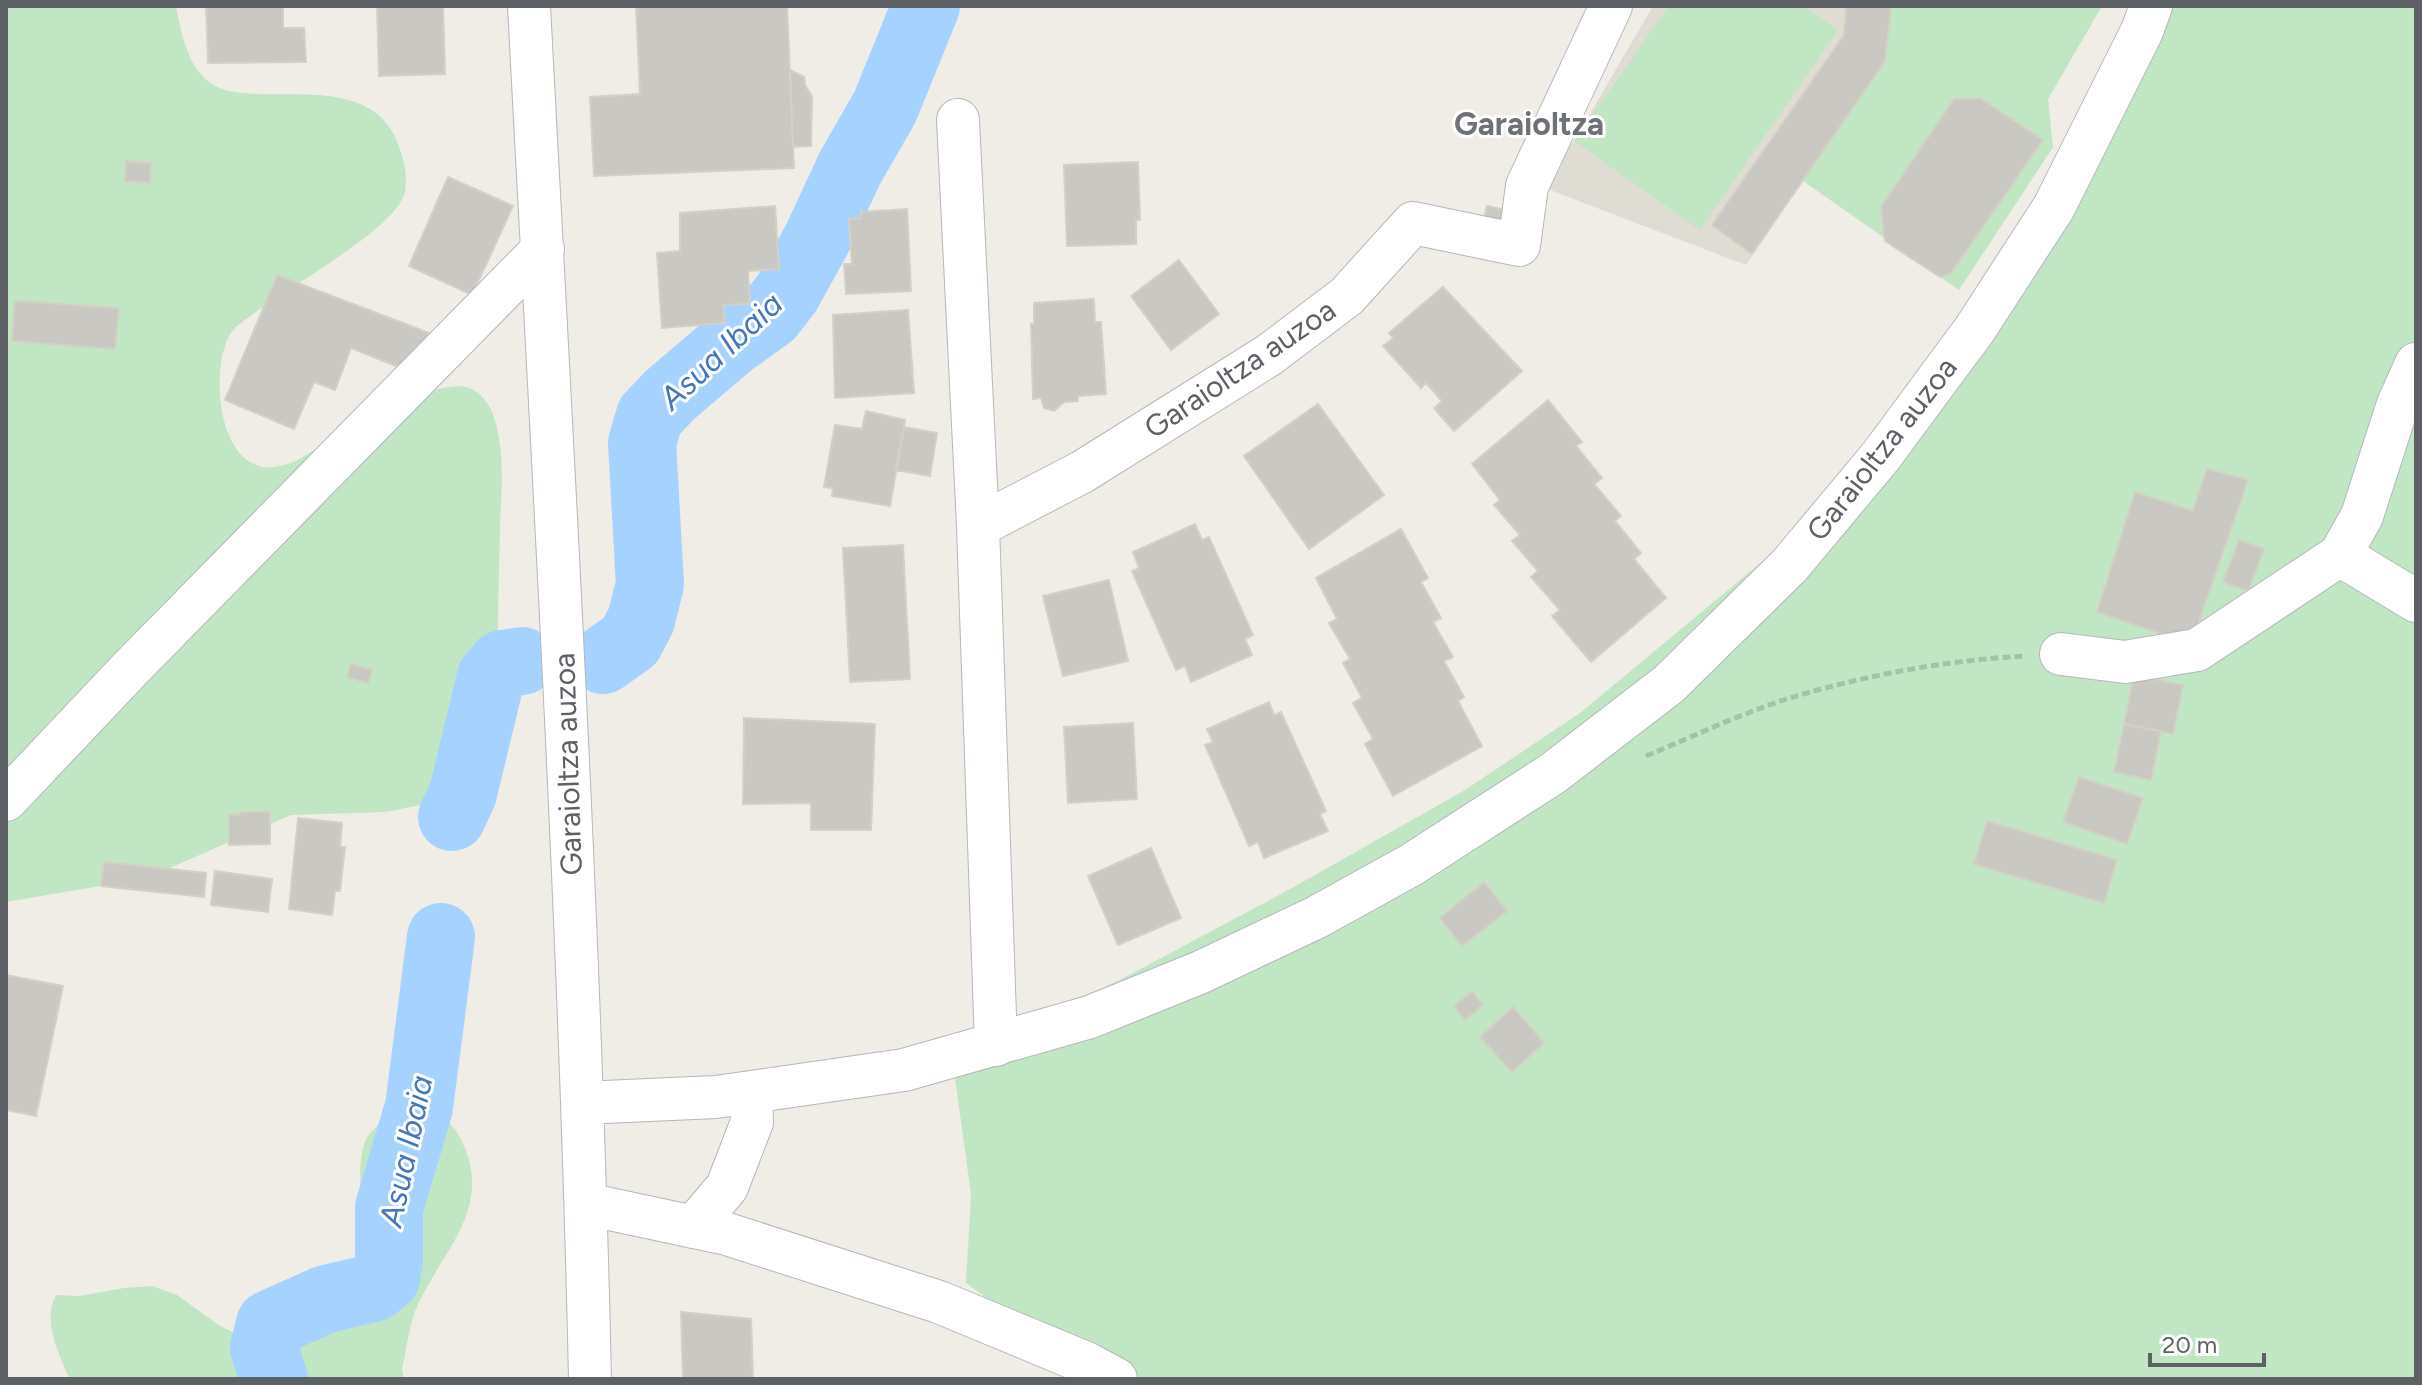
<svg xmlns="http://www.w3.org/2000/svg" width="2422" height="1385" font-family="Figtree,sans-serif">
<style>
.education{fill:#dfdcd3}
.green{fill:#c1e6c4}
.lines{fill:none;stroke-linecap:round;stroke-linejoin:round}
.river{stroke:#a5d2ff;stroke-width:68}
.building{fill:#cac8c2;stroke:#d4d0c3;stroke-width:2}
.minor-casing{stroke:#b5b7bc;stroke-width:44}
.path{stroke:#9ac7aa;stroke-width:5;stroke-dasharray:8 4;stroke-linecap:butt}
.minor{stroke:#fff;stroke-width:42}
.labels{text-anchor:middle;stroke-width:6;stroke-linejoin:round;paint-order:stroke}
.street-label{font-size:30px;fill:#5d6065;stroke:#fff}
.neighbourhood-label{font-size:32px;font-weight:bold;fill:#6e7277;stroke:#fff}
.water-label{font-size:32px;font-style:italic;fill:#4377bb;stroke:#fff}
</style>
<rect width="100%" height="100%" fill="#efede5"/>
<path class="education" d="M1653,6H1891L1885,61L1746,265L1537,185L1574,141Z"/>
<path class="green" d="M6,6H176C181,32 187,65 209,82C222,92 240,93 256,94C304,96 372,85 396,139C403,156 408,173 405,192C398,227 287,288 256,312C247,319 234,326 229,336C212,369 216,453 259,466C271,470 283,465 294,462C332,441 426,378 467,387C478,390 488,402 492,412C506,448 501,491 500,528C499,571 498,614 497,657C471,674 460,766 454,798L386,812L291,815L163,871L106,885L6,902Z
M1669,6H1804L1838,30L1700,230L1574,141Z
M1891,6H2102L2048,99L2053,147L1959,290L1803,181L1885,61Z
M2168,6H2416V1379H1112L1067,1357L966,1283L971,1194L950,1042L1075,1000L1118,981L1292,888L1465,790L1580,713L1858,482Z
M411,1111C421,1114 437,1115 446,1121C456,1127 462,1141 466,1151C489,1211 441,1255 418,1304C409,1323 407,1348 402,1369L404,1379H70C59,1356 42,1319 56,1295L79,1296L124,1288L152,1286L177,1295L220,1326L235,1333L258,1334C266,1298 336,1288 367,1280C369,1243 350,1164 368,1136C379,1121 394,1116 411,1111Z"/>
<g class="lines">
<path class="river" d="M603,660L630,641L641,620L650,584L642,443L650,416L670,395L731,343L770,315L787,293L817,239L850,168L885,107L926,6
M452,817L463,793L491,677L502,664L522,661
M274,1379L264,1348L270,1324L326,1299L373,1288L386,1278L389,1260V1208L419,1107L441,937"/>
</g>
<path class="building" d="M206,6H283V28H304L306,62L208,63Z
M377,6H443L445,74L379,76Z
M636,6H787L794,168L594,176L590,97L640,94Z
M1846,6H1891L1885,61L1752,254L1712,225L1844,35Z
M790,70L804,77L805,85L812,96L811,146L793,147Z
M1980,98L2043,140L1951,273L1940,277L1885,241L1881,207L1954,99Z
M126,161L151,163L150,183L125,181Z
M1138,162L1140,220H1136V244L1067,246L1064,165Z
M448,177L513,206L472,295L409,266Z
M775,206L779,269L748,271L750,304L723,305L725,323L662,328L657,253L680,251V213Z
M1487,206L1519,213L1516,230L1483,223Z
M907,209L911,291L846,294L844,264H852L849,219L861,218V212Z
M1179,260L1219,314L1171,350L1131,296Z
M277,275L434,335L401,368L351,348L335,390L314,382L294,429L225,400Z
M1443,287L1522,371L1454,431L1434,408L1442,401L1426,383L1421,388L1383,346L1393,338L1389,333Z
M1094,299L1095,322H1101L1106,394L1078,396V401L1064,402L1054,411L1044,408L1041,398L1033,399L1031,324H1034V303Z
M15,301L119,308L115,349L12,341Z
M908,310L914,393L835,398L833,315Z
M1548,400L1582,442L1576,446L1602,478L1594,484L1621,516L1615,521L1641,553L1634,559L1666,598L1591,662L1552,616L1560,610L1531,577L1538,571L1512,541L1520,535L1494,505L1500,500L1472,464Z
M1318,404L1384,495L1309,549L1244,456Z
M866,411L905,420L890,506L832,496L833,488L824,487L835,425L862,429Z
M904,427L937,433L930,476L896,470Z
M2207,469L2248,480L2191,644L2097,612L2135,492L2193,511Z
M1195,524L1202,540L1209,537L1253,635L1245,639L1252,655L1191,682L1185,666L1176,670L1132,571L1139,568L1133,552Z
M1401,529L1428,578L1421,582L1441,618L1433,622L1453,657L1444,661L1464,697L1458,701L1482,746L1393,796L1365,744L1373,739L1353,703L1362,698L1343,663L1350,659L1329,623L1337,619L1316,578Z
M2239,540L2264,549L2248,591L2223,582Z
M903,545L910,679L850,682L843,548Z
M1109,580L1128,661L1063,676L1043,596Z
M351,664L372,670L368,683L347,677Z
M2134,675L2183,685L2173,734L2124,724Z
M1269,702L1274,715L1281,712L1326,811L1320,814L1328,831L1264,858L1258,842L1249,846L1205,745L1213,742L1207,729Z
M744,718L875,724L871,830H811V803L743,804Z
M1133,723L1137,799L1068,803L1064,727Z
M2124,724L2161,731L2151,780L2114,772Z
M2079,777L2143,798L2127,844L2063,822Z
M240,812H270V844L229,845V814L240,815Z
M298,818L342,823L340,847H345L340,891H335L332,915L289,909Z
M1987,821L2117,860L2104,903L1974,864Z
M1151,848L1181,918L1118,945L1088,876Z
M104,862L206,873L204,897L101,886Z
M215,871L272,879L268,912L211,905Z
M1484,882L1507,911L1462,946L1440,918Z
M6,975L63,986L36,1116L6,1110Z
M1472,991L1483,1005L1465,1020L1454,1006Z
M1513,1007L1544,1043L1512,1072L1480,1037Z
M681,1312L751,1319L753,1379H683Z"/>
<g class="lines">
<g class="minor-casing">
<path id="minor" d="M529,6C553,464 580,921 590,1379
M958,120L978,526L996,1045
M978,526L1082,472L1269,355L1347,296L1413,223L1519,245L1527,186L1611,6
M2340,555L2416,601
M2061,654L2125,662L2197,650L2340,555L2362,516L2398,404L2416,364
M6,800L129,670L543,249
M582,1103L716,1097L904,1070L1090,1017L1201,972L1317,917L1411,865L1552,774L1669,684L1790,565L1881,456L1975,329L2054,207L2142,31L2151,6
M586,1204L727,1234L939,1302L1086,1363L1116,1379
M693,1227L727,1187L752,1122L751,1092"/>
</g>
<path class="path" d="M1646,756C1699,734 1752,708 1807,693C1878,673 1951,660 2025,656"/>
<use href="#minor" class="minor"/>
</g>
<g class="labels">
<g class="street-label">
<text transform="translate(1240 369) rotate(-34)" y="10">Garaioltza auzoa</text>
<text transform="translate(1882 449) rotate(-52)" y="10">Garaioltza auzoa</text>
<text transform="translate(568 764) rotate(-92)" y="10">Garaioltza auzoa</text>
</g>
<g class="neighbourhood-label">
<text x="1529" y="135">Garaioltza</text>
</g>
<g class="water-label">
<text transform="translate(721 351) rotate(-43)" y="11">Asua Ibaia</text>
<text transform="translate(406 1151) rotate(-78)" y="11">Asua Ibaia</text>
</g>
</g>
<rect width="2422" height="1385" fill="none" stroke="#5d6065" stroke-width="16"/>
<path d="M2150 1353v12h114v-12" fill="none" stroke="#5d6065" stroke-width="4"/>
<text x="2162" y="1353" font-size="24" fill="#5d6065" stroke="#ffffff" stroke-width="6" paint-order="stroke">20 m</text>
</svg>
